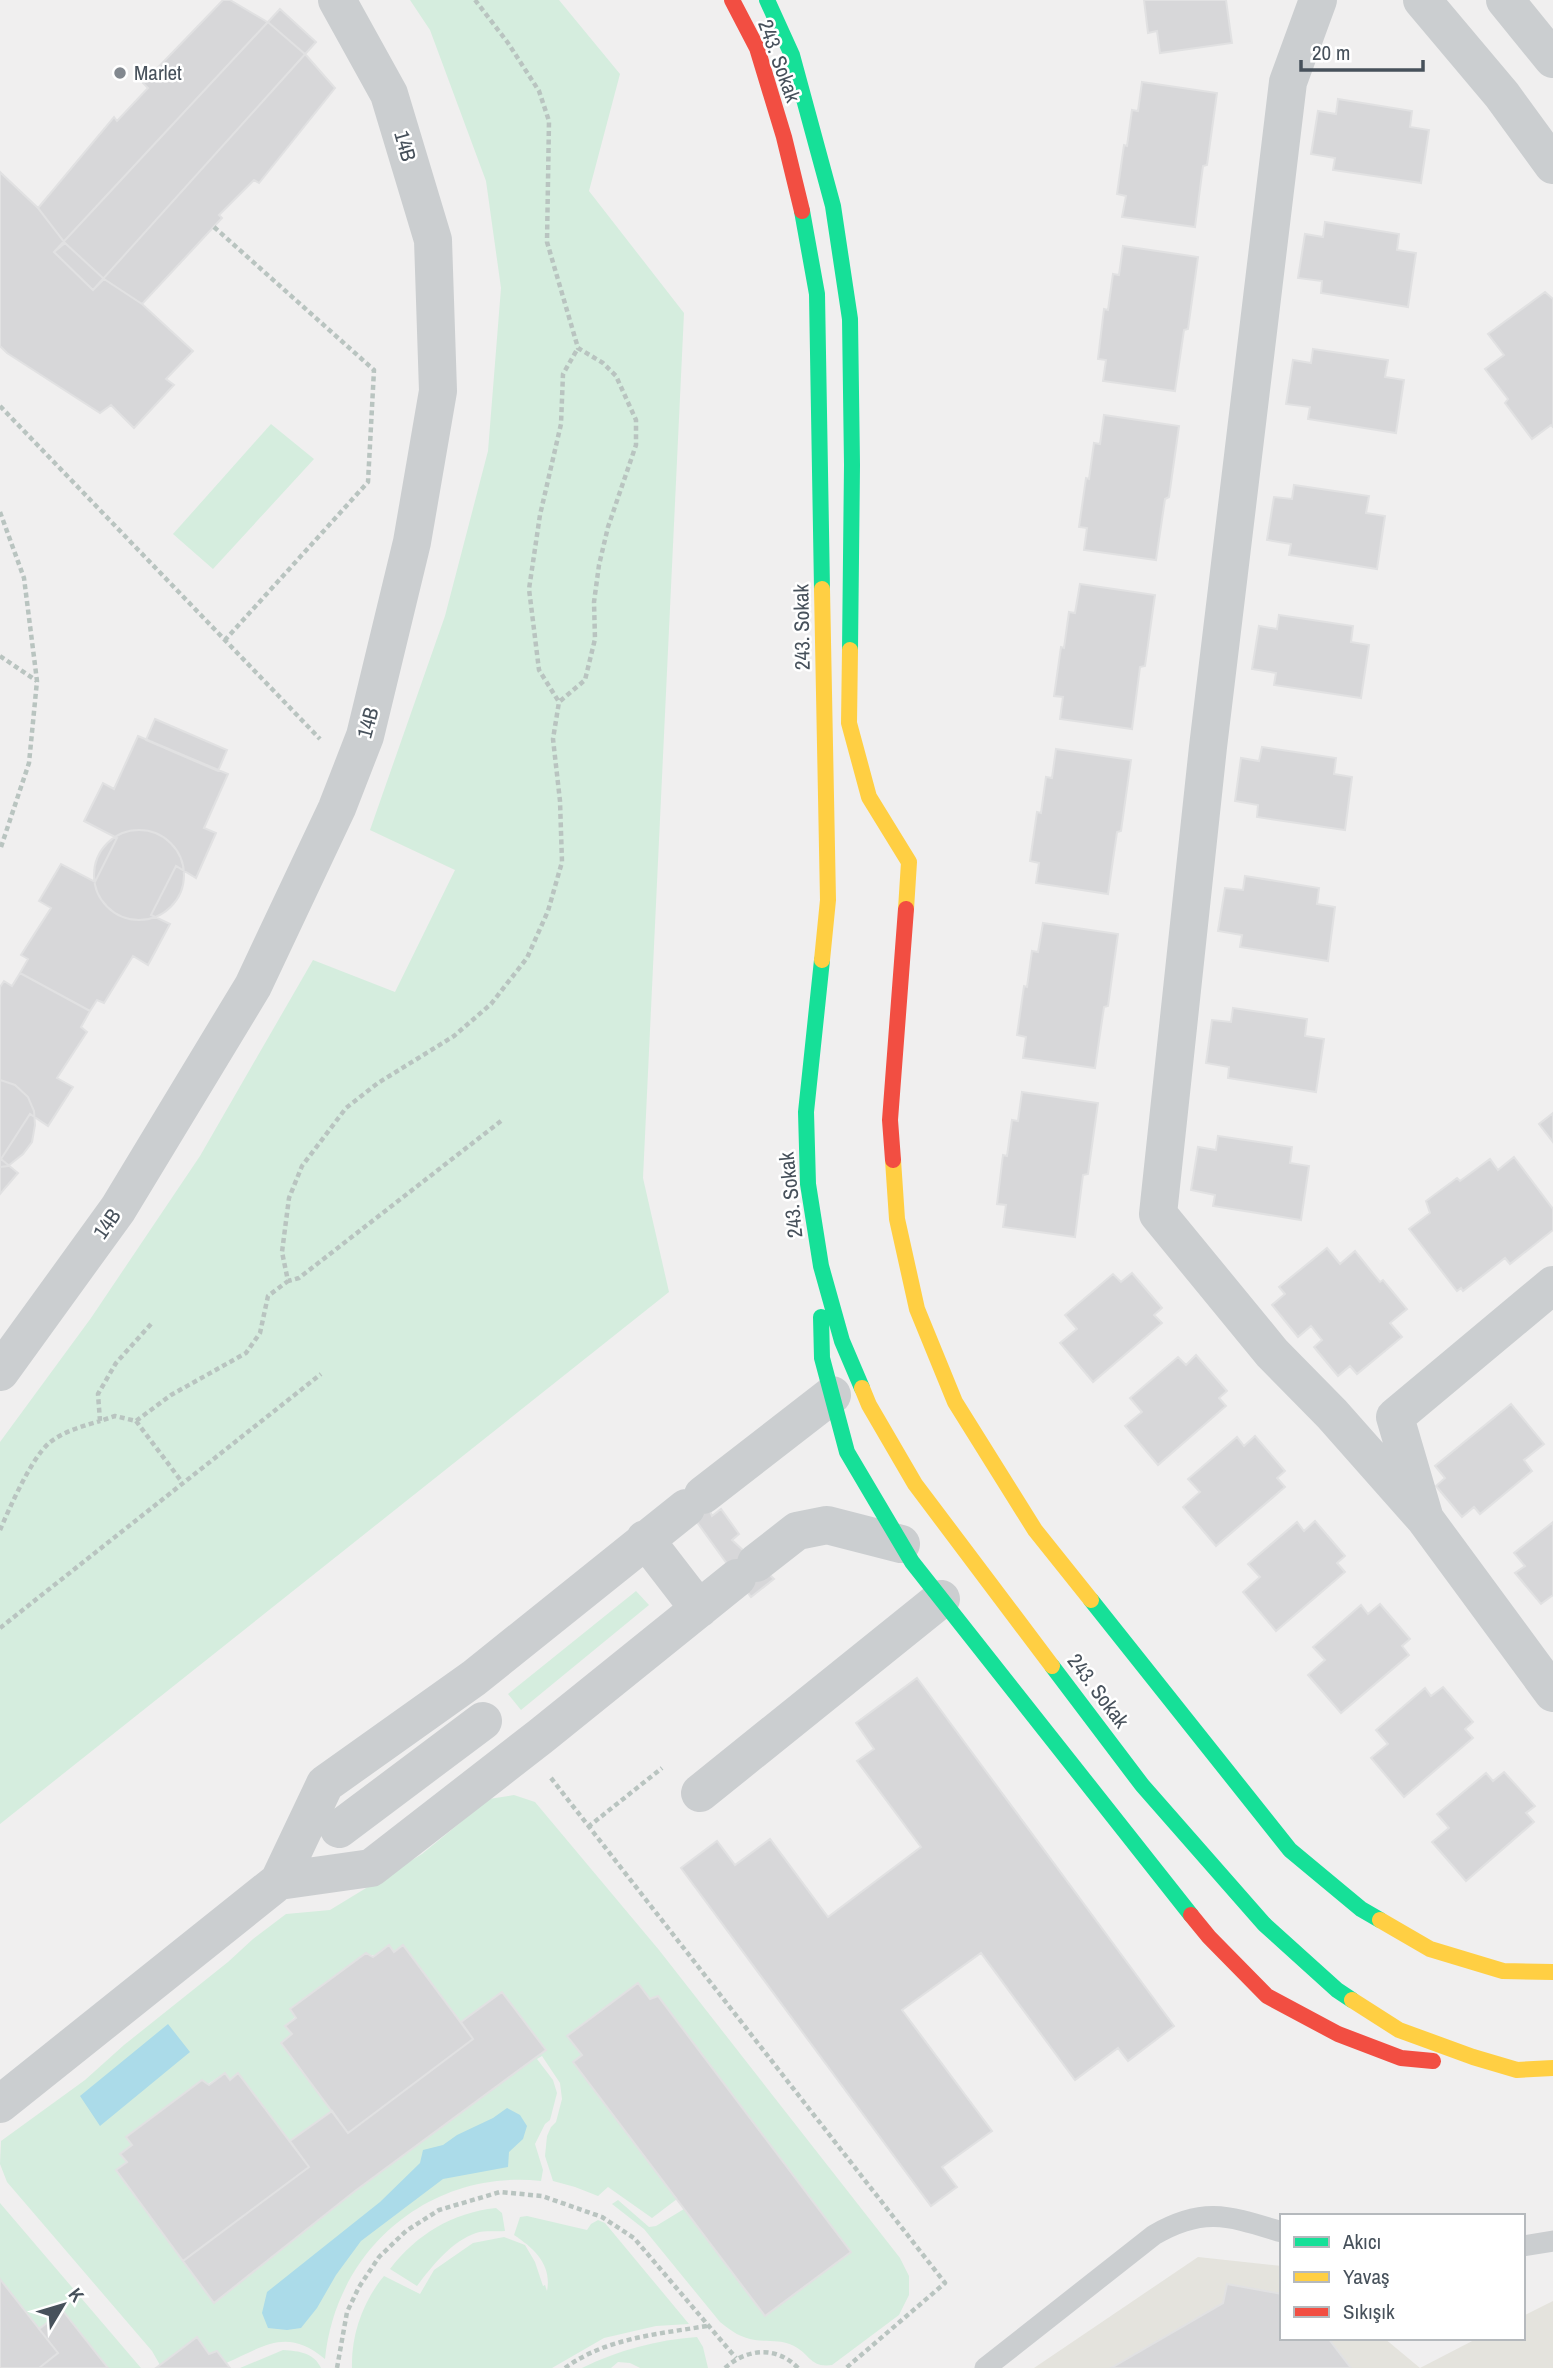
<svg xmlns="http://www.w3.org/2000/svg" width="1553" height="2368" font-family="'Archivo Narrow',sans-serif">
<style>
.commercial{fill:#e4e3dd}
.green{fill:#d5edde;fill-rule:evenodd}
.water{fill:#abdbe9}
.building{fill:#d7d7d9;stroke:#e1e1e2;stroke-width:2}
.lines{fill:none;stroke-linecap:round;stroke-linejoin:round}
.path{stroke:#b9c4c0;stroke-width:4.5;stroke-dasharray:5 3.5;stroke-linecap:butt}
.lane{stroke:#cbced0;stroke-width:21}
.street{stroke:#cbced0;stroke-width:38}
.fast{stroke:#16e098;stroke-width:16}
.slow{stroke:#ffcf43;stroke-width:16}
.jam{stroke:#f24e42;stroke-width:16}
.poi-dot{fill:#82888f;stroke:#fff;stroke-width:2.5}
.labels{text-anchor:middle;stroke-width:5;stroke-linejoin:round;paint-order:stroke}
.street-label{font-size:21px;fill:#47515b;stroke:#fff}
.poi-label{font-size:21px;fill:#47515b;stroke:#fff;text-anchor:start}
</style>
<rect width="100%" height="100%" fill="#f0efef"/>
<path class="commercial" d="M1198,2257L1282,2266V2338H1384L1420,2368L1478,2338H1523V2316L1553,2301V2368H1034Z"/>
<path class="green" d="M410,0H559L620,74L589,191L684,313L643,1178L669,1292L0,1824V1442L91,1318L200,1156L313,960L395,992L455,870L370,830L445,616L488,451L501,288L486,181L430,30Z
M271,424L314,459L213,569L173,534Z
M636,1591L649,1605L521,1710L508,1694Z
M514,1795L535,1802L659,1950L900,2258L909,2276V2295L899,2315L832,2365C810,2368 810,2354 794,2346C782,2339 767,2342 755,2340C741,2338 731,2331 720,2322L644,2229L612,2204L618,2200L649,2227L656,2226L684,2209L765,2316L851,2252L659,1997L650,1999L638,1983L567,2036L582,2055L574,2062L677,2199L652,2218L608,2187L598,2196L575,2187L553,2181L545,2156L547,2136L551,2127L556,2122L562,2099L560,2083L542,2056L537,2059L553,2080L557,2093L550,2120L545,2124L535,2144L543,2170L541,2181C430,2169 336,2249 325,2359C287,2327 265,2346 226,2363L217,2352L209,2354L197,2337L160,2365L152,2351L7,2182L0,2164L1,2141L85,2080L124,2045L228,1962L253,1939L286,1914L330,1910L422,1854L489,1799ZM404,1946L461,2022L502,1993L546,2050L355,2191L215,2303L116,2171L127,2162L121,2154L132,2145L126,2137L225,2073L230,2080L238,2073L290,2141L332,2111L281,2043L292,2034L285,2026L366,1953C379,1960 392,1952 404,1946Z
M0,2203L141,2368H108L63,2311L39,2329L0,2279Z
M496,2208L502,2213L505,2231C496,2232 485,2230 476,2233C452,2241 432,2266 417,2286L390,2269C417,2234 452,2213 496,2208Z
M527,2216L587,2230L591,2224L598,2220L605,2223L689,2324L656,2326L604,2338L552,2368H352C351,2335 363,2301 384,2276L420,2294L434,2270L473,2243L504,2237L525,2245L535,2262L543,2286L545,2285L547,2291C552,2265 535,2249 514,2235L520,2217Z
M697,2337L703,2347L708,2368H640L630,2363L618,2362L611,2368H582C619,2350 656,2340 697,2337Z
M283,2350C300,2351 314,2353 321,2368H240Z"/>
<path class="water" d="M168,2024L190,2052L100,2126L80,2096Z
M507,2108L520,2115L527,2126L523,2139L509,2152L508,2167L443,2179L361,2241L336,2275L317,2308L301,2328L287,2330L268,2328L262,2313L267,2292L380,2202L420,2163L423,2150L443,2145L457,2135L493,2118Z"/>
<path class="building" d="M223,0H230L269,23L306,55L335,88L259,183L254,180L219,215L222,218L142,304L104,279L65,243L38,208L114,117L117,121L148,88L143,83Z
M1144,0H1226L1232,43L1160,53L1157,31L1148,33Z
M280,9L316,42L93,290L54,252Z
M1142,82L1217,93L1207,165L1203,166L1195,227L1122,217L1126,196L1117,194L1124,145L1127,146L1132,110L1138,111Z
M1338,99L1412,111L1410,127L1429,130L1421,183L1333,170L1335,158L1311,154L1318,111L1336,114Z
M0,172L38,208L65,243L54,252L93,290L104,279L142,304L193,351L166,379L174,385L134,428L111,405L100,413L7,353L0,346Z
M1325,222L1399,234L1397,250L1416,253L1408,307L1321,293L1322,281L1298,278L1305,234L1323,237Z
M1123,246L1198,257L1188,329L1184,330L1175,391L1103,381L1106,360L1098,359L1104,309L1108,310L1113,274L1119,275Z
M1545,292L1553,299V427L1551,425L1532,439L1505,403L1508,399L1485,369L1504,355L1488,334Z
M1313,349L1388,360L1385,377L1404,380L1396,433L1308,419L1310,407L1286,404L1293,360L1311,363Z
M1104,415L1179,426L1169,497L1165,499L1156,560L1084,550L1087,528L1079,527L1086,478L1089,479L1094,443L1100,444Z
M1294,485L1369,496L1366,513L1385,516L1377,569L1289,555L1291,544L1267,540L1274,497L1292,499Z
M1080,584L1155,595L1145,666L1140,667L1132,729L1060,719L1063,697L1054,696L1061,647L1064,648L1069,612L1075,613Z
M1279,615L1353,626L1351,642L1369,645L1361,698L1274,685L1276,673L1252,669L1259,626L1277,629Z
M155,719L227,750L218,771L146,740Z
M138,736L228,774L204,828L216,833L196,878L176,866L151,915L170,924L148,965L133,956L104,1003L97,1000L90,1011L20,973L28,959L21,955L51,908L39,901L61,864L95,882L117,838L84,821L103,783L114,789Z
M1262,747L1336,758L1334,774L1352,777L1345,830L1257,817L1258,805L1235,801L1241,758L1259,761Z
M1056,749L1131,760L1121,831L1117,832L1108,894L1036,883L1039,863L1030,861L1037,812L1041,813L1046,777L1052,778Z
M94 875a45 45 0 1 1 90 0a45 45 0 1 1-90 0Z
M1245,876L1319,888L1317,904L1335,907L1328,961L1240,947L1242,935L1218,931L1225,888L1243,890Z
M1043,923L1118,934L1108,1006L1104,1007L1095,1068L1023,1058L1026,1037L1017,1035L1024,986L1027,987L1032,951L1038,952Z
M20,973L90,1011L81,1027L87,1032L57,1078L73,1087L48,1126L30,1114L1,1159L18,1173L0,1194V987L4,981L12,986Z
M1233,1008L1307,1019L1305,1036L1324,1039L1316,1092L1228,1078L1229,1067L1206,1063L1212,1020L1231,1022Z
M0,1080L15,1085L28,1097L34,1111L35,1125L32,1142L23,1154L8,1166L0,1167Z
M1022,1092L1098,1103L1088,1174L1083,1175L1075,1237L1003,1227L1006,1205L997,1204L1003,1155L1007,1156L1012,1120L1018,1121Z
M1553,1113V1142L1539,1124Z
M1218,1136L1292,1147L1290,1163L1309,1166L1301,1220L1213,1206L1215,1195L1191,1190L1198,1147L1216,1150Z
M1514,1157L1553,1209V1230L1510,1264L1505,1258L1463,1291L1461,1288L1457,1291L1409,1229L1430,1213L1426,1201L1457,1178L1460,1181L1490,1159L1498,1170Z
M1327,1248L1340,1264L1355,1251L1380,1282L1383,1280L1407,1309L1390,1323L1402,1337L1357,1374L1350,1366L1338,1376L1314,1347L1322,1340L1311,1326L1298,1337L1272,1305L1285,1294L1279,1287Z
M1132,1273L1162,1308L1154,1315L1162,1323L1093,1382L1060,1343L1077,1329L1065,1315L1113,1274L1121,1282Z
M1196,1355L1227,1391L1219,1398L1226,1406L1158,1465L1125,1426L1142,1412L1130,1398L1178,1357L1186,1365Z
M1511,1404L1544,1444L1524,1460L1532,1471L1480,1514L1474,1507L1462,1517L1436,1486L1445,1478L1435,1466Z
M1255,1436L1285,1471L1277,1478L1285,1487L1216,1546L1183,1507L1200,1492L1188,1479L1237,1437L1244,1446Z
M703,1495L712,1516L721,1509L739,1534L732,1540L774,1579L751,1597L681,1500Z
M1315,1521L1345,1556L1337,1563L1345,1572L1276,1631L1243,1592L1260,1577L1248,1564L1297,1522L1304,1531Z
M1553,1522V1595L1541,1604L1515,1573L1525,1566L1514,1553Z
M1380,1604L1410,1639L1402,1646L1409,1655L1341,1713L1308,1675L1325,1660L1313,1647L1361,1605L1368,1614Z
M917,1678L1174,2026L1128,2061L1118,2048L1075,2080L981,1953L902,2010L992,2131L942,2167L957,2187L931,2206L681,1868L717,1841L735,1865L770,1839L828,1917L921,1847L857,1761L874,1749L856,1723Z
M1443,1687L1473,1722L1465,1729L1473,1738L1404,1797L1371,1758L1388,1744L1376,1730L1425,1688L1431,1696Z
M1504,1772L1535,1806L1526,1813L1534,1822L1466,1881L1432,1842L1449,1828L1437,1814L1486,1773L1493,1781Z
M389,1945L394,1952L403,1945L473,2039L348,2133L281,2043L292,2034L285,2026L296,2018L290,2009L366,1953L373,1957Z
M638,1983L650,1999L658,1996L851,2252L765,2316L573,2062L582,2055L567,2036Z
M502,1992L546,2050L355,2191L214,2303L183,2261L309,2167L290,2141L332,2111L348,2133L473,2039L461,2022Z
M225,2073L230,2080L238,2073L309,2167L183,2261L116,2170L127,2162L120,2154L132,2145L126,2137L202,2080L209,2085Z
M0,2279L58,2353L39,2368H0Z
M1227,2284L1282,2294V2338H1328L1351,2368H1111L1223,2303Z
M63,2311L108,2368H39L58,2353L39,2329Z
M197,2337L209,2354L217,2351L230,2368H156Z"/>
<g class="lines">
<path class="path" d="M475,0L508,43L539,91L549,121L547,242L578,348L603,363L616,376L636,420V445L608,527L599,565L594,602L595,639L585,680L559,702L539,670L529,589L540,515L561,424L563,374L578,348
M214,227L374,370L368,482L225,640
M0,406L320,739
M0,512L24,578L37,681L29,763L0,850
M0,656L37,681
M501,1121L299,1278L288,1281L282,1252L289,1198L302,1166L346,1108L378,1083L454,1036L491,1004L527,958L548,911L562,862L560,801L553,739L559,702
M151,1324L116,1363L98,1394L100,1421L115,1416L136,1421L171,1395L246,1353L260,1333L268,1296L288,1281
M136,1421L182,1482
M0,1530C10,1507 31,1459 49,1443C64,1431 83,1426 100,1421
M0,1628L321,1374
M551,1778L945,2283L846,2368
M588,1827L662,1768
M337,2368L347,2312L359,2287L379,2257L406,2231L439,2210L500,2192L542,2196L602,2217L634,2238L736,2358
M565,2368C606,2338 658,2334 707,2326
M725,2368C746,2349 776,2345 798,2368"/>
<path class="lane" d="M1523,2246L1553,2241
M985,2368L1154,2235C1204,2206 1229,2216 1282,2232"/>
<path class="street" d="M1318,0L1288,82L1208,747L1158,1214L1272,1353L1332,1414L1425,1519
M1422,0L1502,95L1553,165
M1505,0L1553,59
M1553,1285L1395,1417L1425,1519L1553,1693
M0,1372L118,1209L253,986L337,808L365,736L412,542L438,391L433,240L389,94L337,0
M703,1495L832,1395
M645,1539L699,1609
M756,1563L797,1531L827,1525L901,1544
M700,1793L941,1599
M339,1829L483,1721
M279,1881L371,1868L541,1736L737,1578
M0,2104L279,1881L325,1784L474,1678L686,1508"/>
<path class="fast" d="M767,0L792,55L833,206L850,319L852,465L850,650
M802,211L817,294L822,589
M822,960L806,1112L808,1184L821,1266L842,1341L862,1388
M821,1317L822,1358L847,1452L912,1562L1191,1915
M1091,1600L1290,1850L1361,1909L1380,1920
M1052,1666L1142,1785L1264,1924L1337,1990L1352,2000"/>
<path class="slow" d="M850,650L849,723L869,797L909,862L906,909
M822,960L828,900L822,589
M893,1160L897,1219L917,1309L955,1402L1035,1530L1091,1600
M862,1388L869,1405L915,1484L1052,1666
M1380,1920L1430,1949L1503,1971L1553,1972
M1352,2000L1399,2030L1473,2057L1517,2070L1553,2068"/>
<path class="jam" d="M732,0L757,48L784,137L802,211
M893,1160L890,1120L906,909
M1191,1915L1209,1937L1267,1996L1338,2034L1401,2058L1433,2061"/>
</g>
<circle class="poi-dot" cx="120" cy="73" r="7"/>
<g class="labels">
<g class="street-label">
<text transform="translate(779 61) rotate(70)" y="7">243. Sokak</text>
<text transform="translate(405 146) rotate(74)" y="7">14B</text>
<text transform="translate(802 627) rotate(-91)" y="7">243. Sokak</text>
<text transform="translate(368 723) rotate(-75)" y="7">14B</text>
<text transform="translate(791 1195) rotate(-96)" y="7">243. Sokak</text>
<text transform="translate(107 1224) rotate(-55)" y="7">14B</text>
<text transform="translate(1098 1691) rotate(53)" y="7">243. Sokak</text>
</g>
<g class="poi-label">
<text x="134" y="80">Marlet</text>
</g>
</g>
<rect x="1280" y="2214" width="245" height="126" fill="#ffffff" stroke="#b5b9bd" stroke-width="2"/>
<rect x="1294" y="2237" width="35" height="10" fill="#16e098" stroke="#b5b9bd" stroke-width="2"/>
<text x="1343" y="2249" font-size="21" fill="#47515b">Akıcı</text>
<rect x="1294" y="2272" width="35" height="10" fill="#ffcf43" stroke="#b5b9bd" stroke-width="2"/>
<text x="1343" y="2284" font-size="21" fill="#47515b">Yavaş</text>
<rect x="1294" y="2307" width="35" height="10" fill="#f24e42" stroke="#b5b9bd" stroke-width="2"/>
<text x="1343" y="2319" font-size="21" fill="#47515b">Sıkışık</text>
<g transform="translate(63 2305) rotate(52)" stroke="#ffffff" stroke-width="5" paint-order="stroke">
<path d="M0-5L12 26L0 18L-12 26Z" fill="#47515b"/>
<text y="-10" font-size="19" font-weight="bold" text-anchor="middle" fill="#47515b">K</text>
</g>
<path d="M1301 60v10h122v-10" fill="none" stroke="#47515b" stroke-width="3.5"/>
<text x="1312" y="60" font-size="21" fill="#47515b" stroke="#ffffff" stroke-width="5" paint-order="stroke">20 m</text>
</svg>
